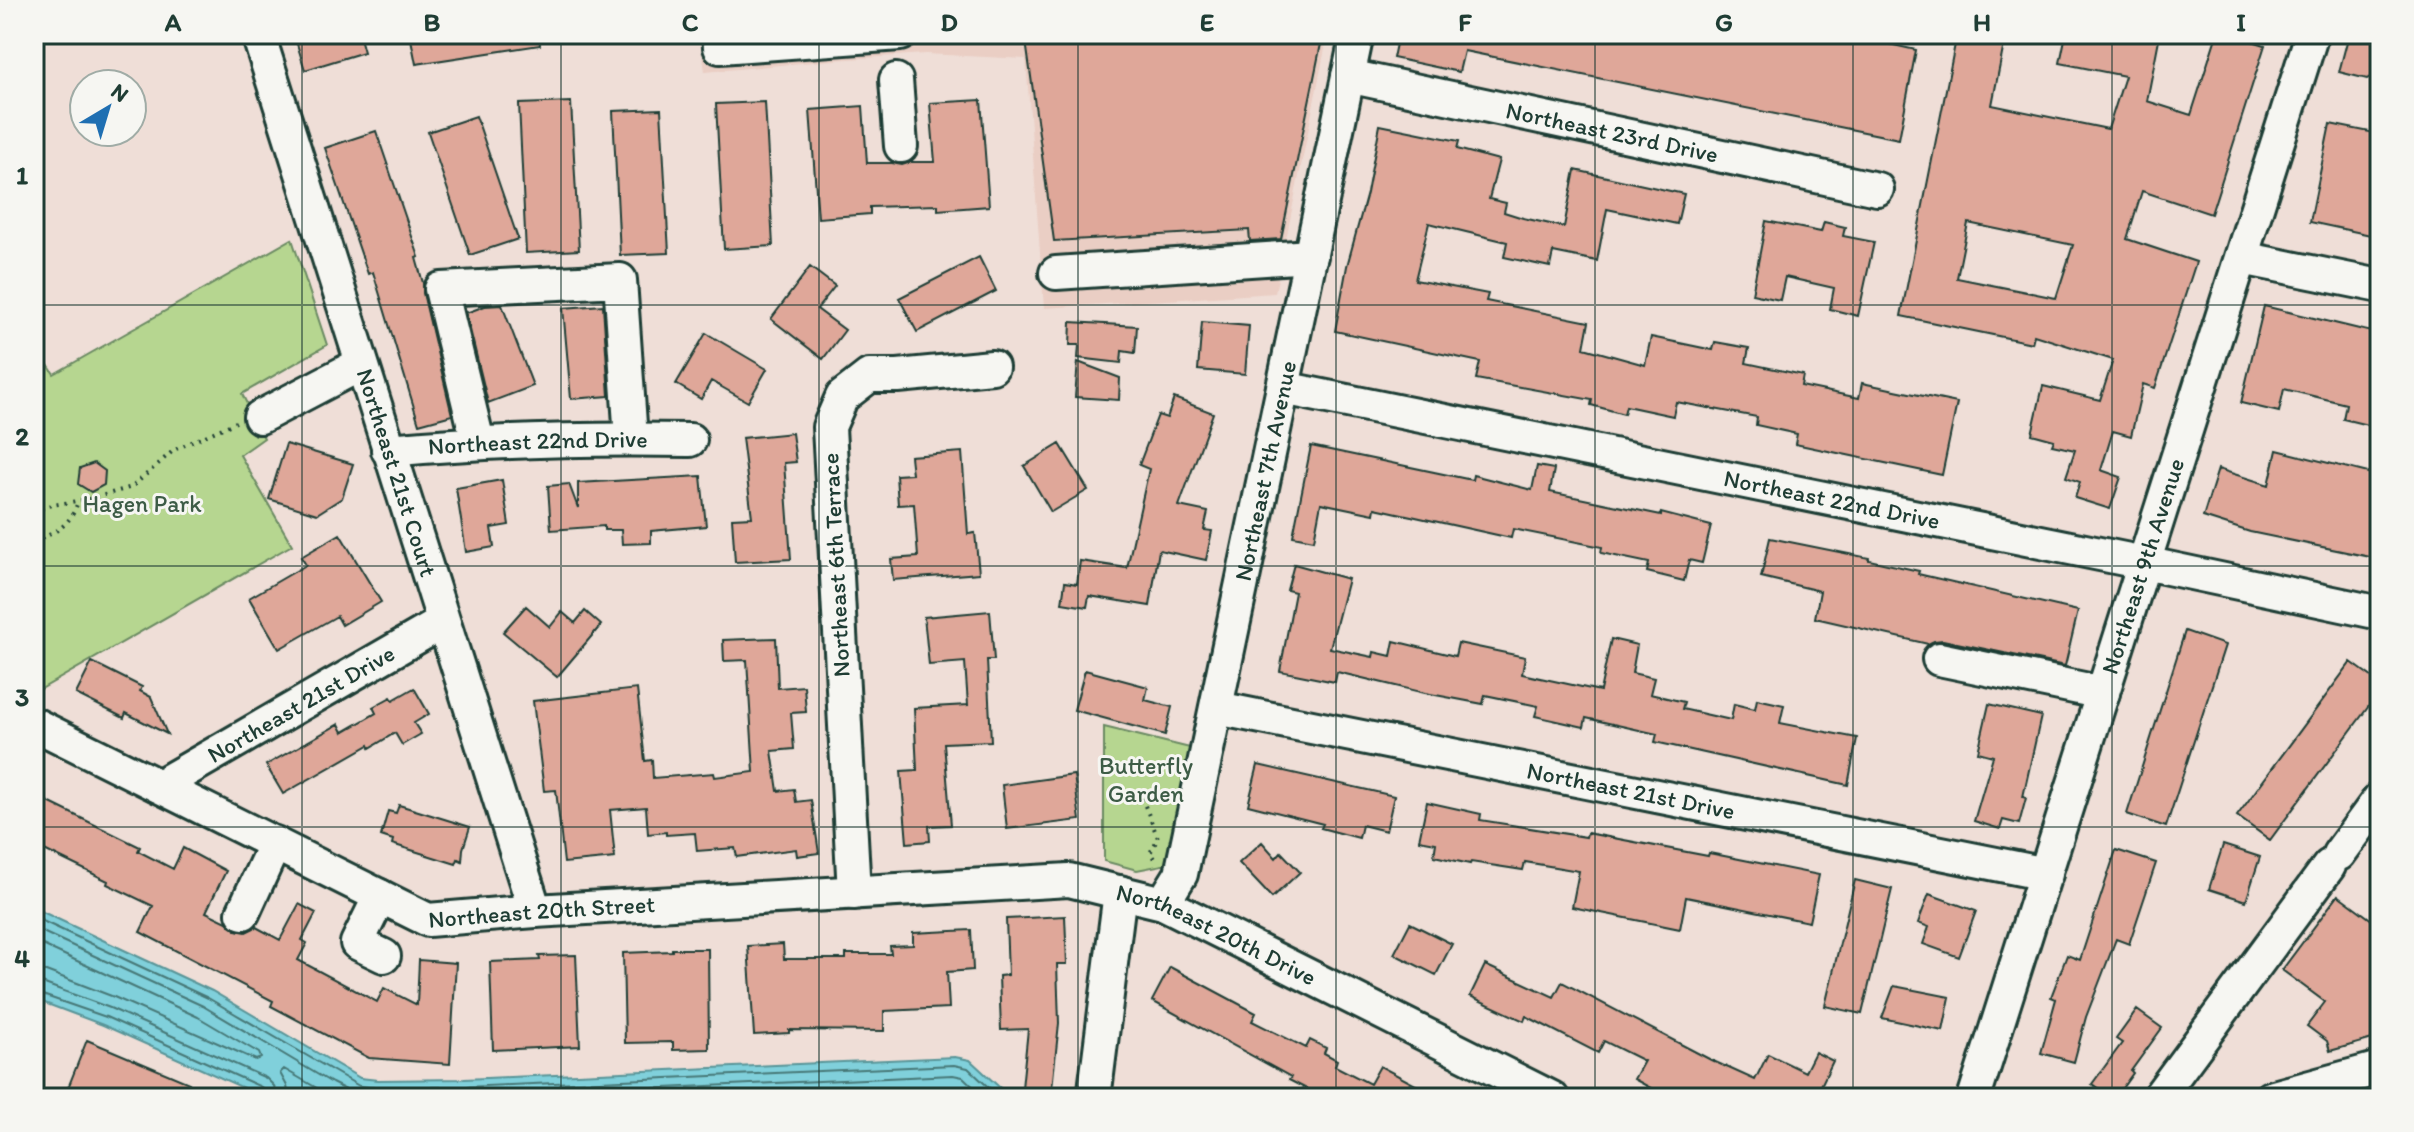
<svg xmlns="http://www.w3.org/2000/svg" width="2414" height="1132" font-family="Itim,sans-serif">
<style>
.built{fill:#eacec4}
.green{fill:#b6d690;stroke:#6a8a62;stroke-width:2}
.water{fill:#80d0db;stroke:#599598;stroke-width:2}
.lines{fill:none;stroke-linecap:round;stroke-linejoin:round}
.shore{stroke:#467877;stroke-width:2}
.building{fill:#dfa799;stroke:#1f3d34;stroke-width:2;fill-rule:evenodd}
.minor-casing{stroke:#1f3d34;stroke-width:38}
.path{stroke:#1f3d34;stroke-width:4;stroke-dasharray:2 6;stroke-linecap:butt}
.minor{stroke:#f6f6f2;stroke-width:32}
.grid{fill:none;stroke:#1f3d34;stroke-width:2;stroke-opacity:0.55}
.labels{text-anchor:middle;stroke-width:6;stroke-linejoin:round;paint-order:stroke}
.street-label{font-size:24px;fill:#1f3d34;stroke:#f6f6f2}
.park-label{font-size:24px;fill:#3d5c46;stroke:#f6f6f2}
.neatline{fill:none;stroke:#1f3d34;stroke-width:3}
.grid-label{font-size:26px;text-anchor:middle;font-weight:bold;fill:#1f3d34}
</style>
<rect width="100%" height="100%" fill="#efded7"/>
<filter id="ink" filterUnits="userSpaceOnUse"><feTurbulence type="fractalNoise" baseFrequency=".0125" numOctaves="2"/><feDisplacementMap in="SourceGraphic" scale="16" xChannelSelector="R" yChannelSelector="G"/><feConvolveMatrix kernelMatrix="1 2 1 2 8 2 1 2 1" color-interpolation-filters="sRGB"/></filter>
<g filter="url(#ink)">
<path class="built" d="M700,34H1328L1275,293L1044,308L1026,59L925,54L833,60L705,72Z"/>
<path class="green" d="M292,239L327,345L242,394L264,438L240,455L292,545L34,693V344L54,374Z
M1104,727L1194,749L1168,864L1137,870L1104,861Z"/>
<path class="water" d="M34,908L212,991L360,1078L378,1080L464,1079L955,1057L970,1060L1011,1098H266L103,1025L34,999Z"/>
<g class="lines">
<path class="shore" d="M34,917L208,998L359,1086L378,1088L464,1087L954,1065L968,1068L1000,1098
M34,928L203,1006L332,1083L358,1096L378,1098L465,1097L953,1075L963,1077L985,1098
M34,941L198,1017L259,1053L261,1058L256,1060L114,997L46,971L34,970
M34,982L42,983L110,1008L266,1078L274,1086L277,1098
M34,992L106,1017L261,1087L266,1091L267,1098
M289,1098L287,1086L280,1073L284,1069L334,1098
M702,1098L952,1087L958,1088L969,1098"/>
</g>
<path class="building" d="M294,34H359L364,52L305,70Z
M410,34H539L540,45L416,64Z
M1025,34H1323L1281,239L1250,241L1249,230L1054,241Z
M1398,34H1844L1916,50L1899,139L1464,51L1459,72L1393,58Z
M1957,34H2006L1992,105L2108,129L2125,76L2060,63L2066,34H2160L2147,101L2191,115L2217,34H2229L2265,45L2211,214L2142,191L2127,239L2196,262L2155,388L2143,384L2131,436L2113,431L2101,470L2121,477L2110,509L2075,498L2080,482L2066,477L2075,450L2052,445L2054,440L2032,434L2043,386L2100,400L2113,360L2034,335L2032,343L1901,316ZM1968,223L2073,245L2056,298L1957,278Z
M2349,34H2380V72L2367,79L2339,72Z
M981,100L989,206L938,210V205L870,207V214L818,218L810,110L863,106L867,163H892L902,165L911,162H935L930,103Z
M571,102L579,250L526,253L519,104Z
M765,102L773,246L724,249L716,104Z
M661,109L669,253L620,255L613,111Z
M476,116L518,239L470,255L428,132Z
M2330,124L2380,134V237L2310,222Z
M1380,125L1459,141L1457,149L1499,160L1489,199L1506,203L1504,212L1523,218L1564,227L1575,170L1684,194L1677,224L1607,209L1597,261L1553,252L1550,267L1504,257L1507,242L1429,223L1415,280L1488,294L1486,301L1589,322L1584,348L1645,365L1651,337L1713,350L1715,342L1749,348L1746,363L1803,375L1801,386L1859,398L1862,383L1957,403L1942,475L1795,444L1797,434L1756,425L1757,417L1676,402L1673,416L1626,406L1624,414L1591,405L1592,400L1476,379L1480,362L1335,331L1347,266L1367,193Z
M376,131L419,257L416,258L423,283V293L452,415L419,424L373,272L368,274L325,148Z
M1766,221L1821,232L1824,222L1845,227L1843,236L1874,242L1858,316L1830,309L1834,288L1785,277L1780,300L1752,294Z
M979,257L996,291L917,332L899,298Z
M810,267L835,286L817,309L845,330L823,359L771,319Z
M502,305L533,386L488,403L466,313L485,306Z
M603,305L609,396L571,399L563,308Z
M2264,306L2380,334V363L2375,384L2380,385V428L2343,419L2346,404L2284,389L2279,412L2241,403Z
M1071,322L1137,326L1135,353L1122,351L1121,363L1078,358L1079,345H1070Z
M1202,322L1249,326L1245,374L1198,370Z
M706,333L767,369L748,402L711,381L701,399L676,384Z
M1078,362L1120,378L1119,400L1075,397Z
M1174,398L1213,413L1179,506L1208,512L1204,530L1212,531L1206,560L1159,550L1150,606L1089,596L1087,607L1062,603L1065,582L1077,584L1080,561L1127,568L1149,469L1139,465L1158,415L1167,418Z
M792,433L796,462L784,463L791,559L735,562L732,518L752,517L742,438Z
M286,444L353,464L342,498L317,514L269,499Z
M1060,444L1088,490L1051,512L1024,466Z
M1311,446L1472,480L1473,475L1532,490L1537,466L1554,469L1550,492L1661,515V513L1711,526L1702,563L1689,560L1684,581L1647,572L1649,563L1601,553L1602,547L1513,529L1511,538L1375,508L1374,514L1321,503L1314,540L1293,536Z
M2277,450L2380,476V559L2250,532L2203,517L2218,469L2269,485Z
M962,452L968,534L975,533L979,573L893,580L891,559L918,557L914,504L898,505L896,475L912,474L910,456Z
M94,463L105,471L104,485L91,492L78,484L80,468Z
M701,476L706,526L651,531V543L622,544L621,530H604V526L551,530L548,486L569,484L578,508V483Z
M502,480L509,525L491,528L494,547L466,552L456,488Z
M340,534L381,602L342,625L337,616L279,649L249,598L306,565L301,557Z
M1770,538L1869,558V560L1919,571L1918,574L2078,611L2065,666L1943,640L1934,641L1928,644L1815,618L1820,591L1761,577Z
M1294,564L1348,579L1330,648L1373,657L1374,652L1391,656L1394,641L1455,656L1458,643L1525,657L1522,674L1600,691L1611,639L1637,645L1632,673L1654,678L1650,694L1684,702L1682,709L1731,720L1734,704L1755,709L1757,699L1784,705L1780,723L1857,738L1848,785L1655,742L1657,734L1586,718L1584,727L1535,716L1538,706L1485,695L1483,704L1425,693L1337,672L1335,682L1280,671L1295,592L1287,590Z
M526,606L550,627L562,612L575,623L585,611L601,625L557,677L503,632Z
M990,611L994,660H987L991,741L944,743L951,825L929,826L930,841L907,843L901,771L917,770L914,708L968,705L965,662L929,665L924,617Z
M2185,631L2225,645L2166,827L2127,814Z
M776,638L778,688L804,686L806,712L791,713L794,749L772,751L778,791L794,789L796,802L811,800L819,853L797,856L796,849L737,857L735,848L697,851L695,833L666,835V832L648,834L646,807L610,810L615,858L564,863L556,790L544,791L533,701L637,689L645,761L652,760L653,778L714,773L715,777L754,772L747,660L724,661L723,640Z
M92,662L142,687L140,691L151,697L167,734L126,713L124,718L76,694Z
M2351,662L2380,683V691L2270,840L2237,816Z
M1085,670L1148,687L1145,700L1172,707L1165,735L1074,710Z
M414,688L429,714L414,723L421,734L402,745L395,733L370,748L369,745L283,794L266,765L339,724L343,732L376,713L373,707L391,697L393,700Z
M1989,704L2041,716L2023,797L2026,798L2019,824L2003,820L2000,829L1974,821L1993,756L1978,752Z
M1258,765L1394,796L1386,831L1362,825L1359,838L1321,828L1323,824L1248,805Z
M1074,775L1080,820L1007,829L1002,785Z
M34,795L140,847L138,851L173,869L183,848L226,871L206,912L227,922L236,930L246,932L256,927L280,940L299,904L316,913L302,940L307,943L298,960L377,1002L384,988L417,1005L419,960L456,963L450,1064L369,1058L271,1006L273,1001L140,932L153,906L107,884L108,881L34,845Z
M1427,802L1481,814L1480,820L1586,837L1587,833L1708,856L1709,853L1819,875L1809,922L1686,897L1680,929L1572,907L1579,871L1525,862L1523,870L1471,862L1470,864L1434,856L1436,843L1419,840Z
M399,805L470,827L463,849L462,861L458,859L456,864L392,844L393,840L381,836L388,811L396,813Z
M1262,842L1276,858L1281,852L1300,872L1272,898L1239,863Z
M2223,845L2260,857L2246,901L2209,889Z
M2116,850L2156,863L2129,944L2116,939L2086,1017L2074,1062L2041,1053L2056,999L2051,997L2067,955L2080,960Z
M1855,880L1892,889L1862,1014L1825,1006Z
M1929,894L1976,911L1959,957L1923,944L1929,927L1918,923Z
M2338,895L2380,926V1033L2376,1038L2330,1051L2327,1041L2307,1026L2325,1002L2282,970Z
M1065,916L1067,964H1057L1059,1023L1051,1098H1021L1028,1029L1001,1030L999,976L1008,975L1006,919Z
M1410,923L1452,944L1436,975L1394,954Z
M971,930L973,970L947,972L949,1008L884,1011V1031L789,1030V1033L754,1035L748,946L783,944L784,959H846V954H891L890,946L913,945V933Z
M672,949H708L709,1049L673,1050V1042L625,1043L623,953L672,951Z
M576,955L580,1046L493,1050L490,962L540,960L539,956Z
M1485,965L1554,997L1562,982L1711,1060L1755,1080L1768,1054L1805,1072L1815,1052L1833,1061L1815,1098H1669L1634,1079L1644,1061L1604,1041L1598,1053L1526,1016L1524,1021L1470,996Z
M1170,967L1256,1013L1252,1021L1306,1048L1310,1040L1326,1048L1324,1053L1337,1060L1335,1066L1370,1084L1380,1066L1440,1098H1324L1289,1080L1291,1077L1152,1001Z
M1894,986L1950,997L1943,1031L1882,1018Z
M2137,1010L2162,1028L2131,1071L2133,1073L2115,1098H2112L2092,1084L2122,1043L2116,1039Z
M87,1040L189,1083L183,1098H64Z"/>
<g class="lines">
<g class="minor-casing">
<g id="minor">
<path id="s1" d="M258,34L535,911"/>
<path d="M719,34L720,47L900,34"/>
<path id="s2" d="M1348,76L1877,189"/>
<path d="M896,80L901,146"/>
<path d="M2242,258L2380,286"/>
<path d="M1056,273L1311,256"/>
<path id="s3" d="M1283,388L2144,563L2380,613"/>
<path d="M260,417L361,364"/>
<path d="M478,442L441,289L620,280L631,439"/>
<path id="s4" d="M388,450C488,441 589,438 690,440"/>
<path d="M1939,659L2103,693"/>
<path id="s5" d="M1217,708L2046,874"/>
<path id="s6" d="M34,724L428,920L535,911L1069,880L1163,903L1552,1098"/>
<path id="s7" d="M159,786L443,622"/>
<path d="M2339,854L2380,798"/>
<path d="M854,893L829,427L842,397L869,376H898L992,367"/>
<path d="M380,896L357,943L384,956"/>
<path id="s8" d="M1163,903L1181,874L1357,34"/>
<path d="M243,913L275,843"/>
<path d="M1094,1098L1120,892"/>
<path id="s9" d="M1974,1098L2312,34"/>
<path d="M2158,1098L2329,866"/>
<path d="M2270,1098L2380,1068"/>
</g>
</g>
<path class="path" d="M34,512L47,506L94,498L132,487L174,450L236,422
M34,541C56,533 71,525 78,501
M1139,791L1158,838L1150,853L1156,861"/>
<use href="#minor" class="minor"/>
</g>
</g>
<path class="grid" d="M302,34V1098M561,34V1098M819,34V1098M1078,34V1098M1336,34V1098M1595,34V1098M1853,34V1098M2112,34V1098M34,305H2380M34,566H2380M34,827H2380"/>
<g class="labels">
<g class="street-label">
<text dy="8" stroke="none"><textPath href="#s2" startOffset="270">Northeast 23rd Drive</textPath></text>
<text dy="8" stroke="none"><textPath href="#s4" startOffset="150">Northeast 22nd Drive</textPath></text>
<text dy="8" stroke="none"><textPath href="#s8" startOffset="446">Northeast 7th Avenue</textPath></text>
<text dy="8" stroke="none"><textPath href="#s1" startOffset="460">Northeast 21st Court</textPath></text>
<text dy="8" stroke="none"><textPath href="#s3" startOffset="560">Northeast 22nd Drive</textPath></text>
<text transform="translate(836 565) rotate(-93)" y="8">Northeast 6th Terrace</text>
<text dy="8" stroke="none"><textPath href="#s9" startOffset="558">Northeast 9th Avenue</textPath></text>
<text dy="8" stroke="none"><textPath href="#s7" startOffset="164">Northeast 21st Drive</textPath></text>
<text dy="8" stroke="none"><textPath href="#s5" startOffset="422">Northeast 21st Drive</textPath></text>
<text dy="8" stroke="none"><textPath href="#s6" startOffset="554">Northeast 20th Street</textPath></text>
<text dy="8" stroke="none"><textPath href="#s6" startOffset="1240">Northeast 20th Drive</textPath></text>
</g>
<g class="park-label">
<text x="142" y="512">Hagen Park</text>
<text x="1146" y="774">Butterfly<tspan x="1146" dy="28">Garden</tspan></text>
</g>
</g>
<rect width="2414" height="1132" fill="none" stroke="#f6f6f2" stroke-width="88"/>
<g transform="translate(108 108) rotate(38)"><circle r="38" fill="#f6f6f2" stroke="#a0aca6" stroke-width="2"/>
<path d="M0-6L14 30L0 20L-14 30Z" fill="#1f6fb2"/>
<text y="-12" font-size="22" font-weight="bold" text-anchor="middle" fill="#1f3d34">N</text>
</g>
<rect x="44" y="44" width="2326" height="1044" class="neatline"/>
<g class="grid-label">
<text x="173" y="31">A</text>
<text x="432" y="31">B</text>
<text x="690" y="31">C</text>
<text x="949" y="31">D</text>
<text x="1207" y="31">E</text>
<text x="1465" y="31">F</text>
<text x="1724" y="31">G</text>
<text x="1982" y="31">H</text>
<text x="2241" y="31">I</text>
<text x="22" y="184">1</text>
<text x="22" y="445">2</text>
<text x="22" y="706">3</text>
<text x="22" y="967">4</text>
</g>
</svg>
